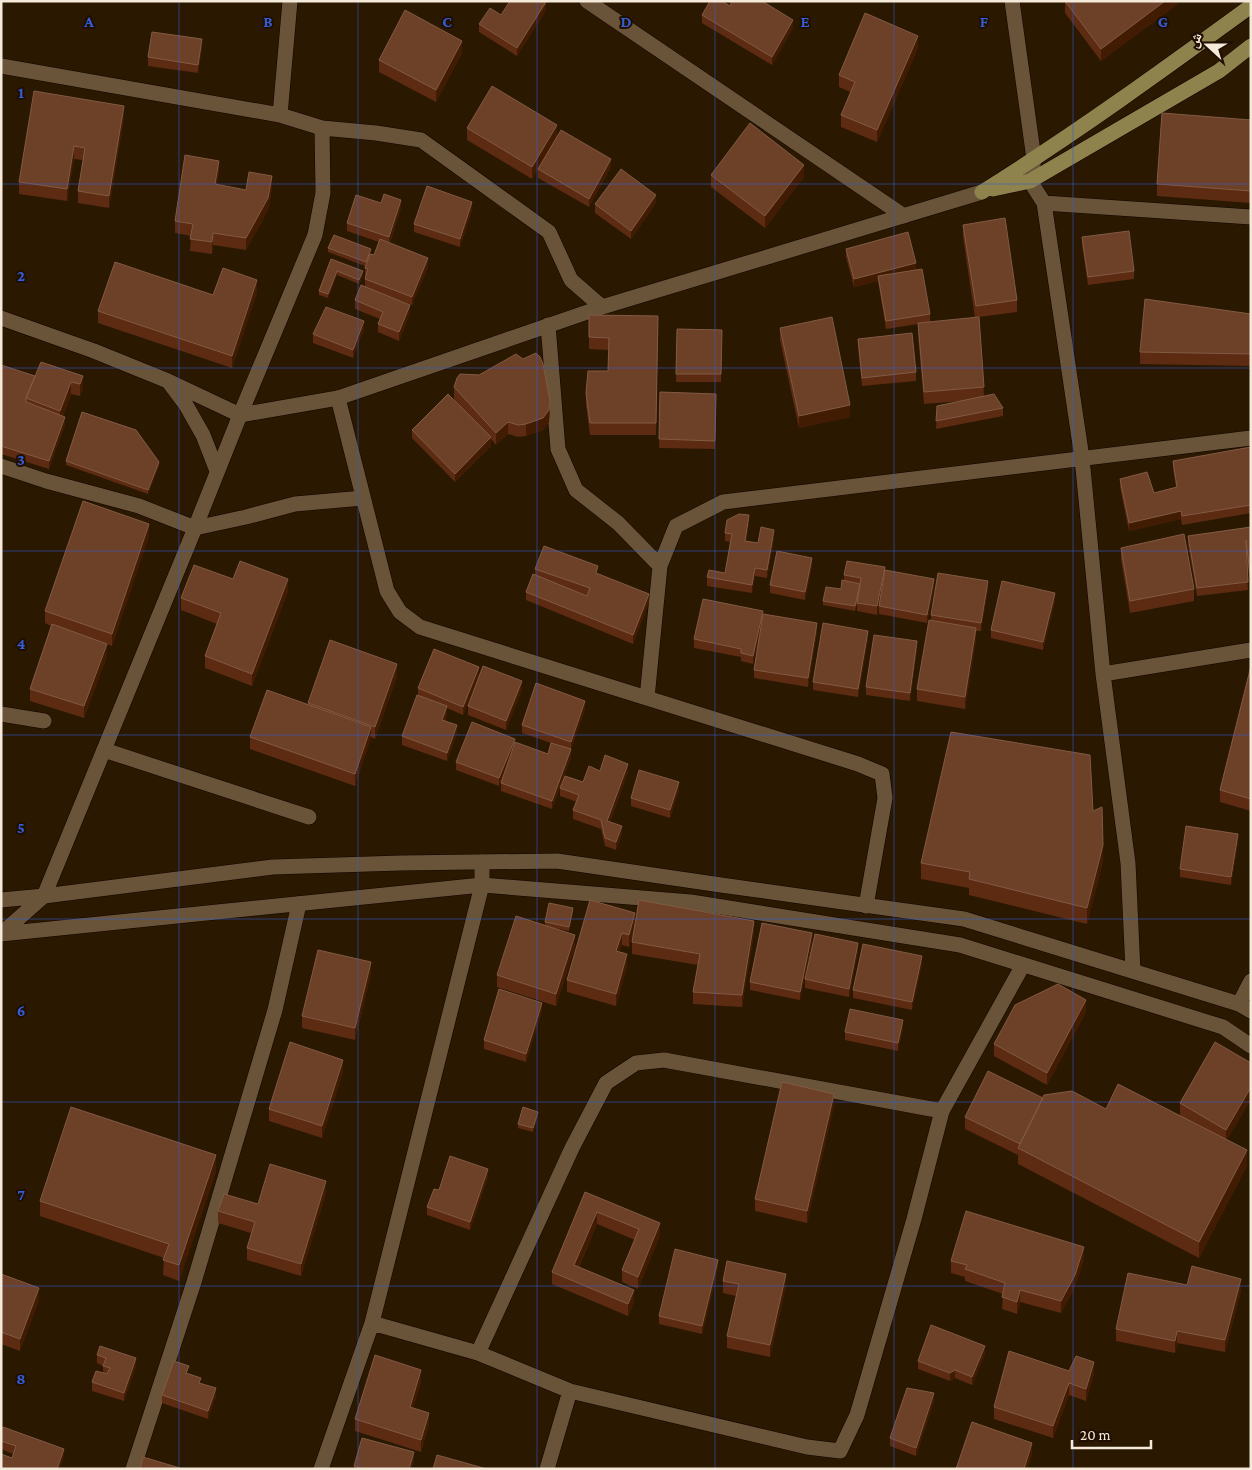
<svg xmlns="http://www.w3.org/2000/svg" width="1252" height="1470" font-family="'Crimson Pro','Noto Naskh Arabic',serif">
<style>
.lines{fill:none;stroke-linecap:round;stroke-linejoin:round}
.service-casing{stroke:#120300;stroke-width:16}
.minor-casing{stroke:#120300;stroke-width:16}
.tertiary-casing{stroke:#120300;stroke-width:16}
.primary-casing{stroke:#120300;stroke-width:16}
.service{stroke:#695439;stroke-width:15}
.minor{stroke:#695439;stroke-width:15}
.tertiary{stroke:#695439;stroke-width:15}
.primary{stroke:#8e824d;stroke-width:15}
.wall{fill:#5c2b12}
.shaded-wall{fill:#411b02}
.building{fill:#6d4028;stroke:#825a44}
.grid{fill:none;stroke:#335ed8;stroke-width:1;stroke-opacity:0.55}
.grid-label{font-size:16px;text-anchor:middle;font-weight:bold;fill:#335ed8;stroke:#200f00;stroke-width:4;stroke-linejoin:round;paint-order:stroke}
</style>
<rect width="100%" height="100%" fill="#2a1800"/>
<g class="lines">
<g class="service-casing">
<path id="service" d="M195,528L246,517L295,504L363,498
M1,714L44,721
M104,750L309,817"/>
</g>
<g class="minor-casing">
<path id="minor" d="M587,1L904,216
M1012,1L1034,159L1030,181L1044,203L1082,458L1103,674L1128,863L1133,971
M1,66L280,115L290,1
M322,128L376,133L421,140L549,232L571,280L602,307
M1044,203L1251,217
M1,318L94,351L168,381L186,405L203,435L217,471
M548,325L558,449L576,490L618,523L660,566
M168,381L240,415L315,235L323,193L322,128L280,115
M338,398L387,591L400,612L420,627L858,764L882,774L885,798L866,906
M1,466L46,481L139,506L195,528
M1103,674L1251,650
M647,698L660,566L676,526L723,502L1251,438
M1239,1004L1251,981
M372,1323L478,1353L570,1391L807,1447L840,1451L857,1415L914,1219L942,1111L1023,965
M478,1353L572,1148L606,1083L636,1063L664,1060L942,1111
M133,1469L194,1282L275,1010L299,904
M321,1469L372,1323L482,885V862
M547,1469L570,1391"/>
</g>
<g class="tertiary-casing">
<path id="tertiary" d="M1,900L44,896L273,867L401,863L557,861L721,885L964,919L1239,1004L1251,1011
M1,934L44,896L195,528L240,415L338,398L602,307L982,192
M1,934L482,885L691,902L960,945L1223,1027L1251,1046"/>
</g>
<g class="primary-casing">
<path id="primary" d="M993,189L1030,181L1219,71L1251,46
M982,192C1075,134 1163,70 1251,6"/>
</g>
<use href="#service" class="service"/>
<use href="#minor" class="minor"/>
<use href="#tertiary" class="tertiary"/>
<use href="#primary" class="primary"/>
</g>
<path class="wall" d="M1065,1H1178V4L1101,61L1065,13Z
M730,6L793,28L772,65L702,23V15Z
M546,10L517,56L479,32V24L501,15Z
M202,47L198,73L148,66V57Z
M918,48L877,142L841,127V115L850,92L839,87V75Z
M462,53L436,102L379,72V60Z
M34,91L124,118L109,208L78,203V191L83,160L74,159L67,201L19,194V182Z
M1251,120V203L1157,196V184Z
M467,128L557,136L611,167L589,207L538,178V169L544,159L532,179L467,140Z
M219,173L217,185L246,190L272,188L268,210L246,250L213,245L212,254L190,251L191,236L175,233V221Z
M711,175L804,177L765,228L711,187Z
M381,203L401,208L390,243L428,267L412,305L385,295L410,313L399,341L378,332V324L380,319L355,309V300L365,286V266L328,252V248L371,254L374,255L379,242L347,231V223Z
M656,203L631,239L595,213V204Z
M472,210L460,247L414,232V224Z
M963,225L1017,300V312L979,317L984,396L1003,408V416L936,429L937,406L962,401L924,404L918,335V324L886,329L878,281L854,287L846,257V249L916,270L930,314V322L975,318L963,237Z
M1082,237L1134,271V279L1088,285L1082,245Z
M331,259L363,275L359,284L337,275L328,298L319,295V291Z
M257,292L232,368L98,323V311Z
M1251,314V366L1140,364V352Z
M589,315L658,316L656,435H590L586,405V393L608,371L609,350L589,349Z
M780,328L850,417L799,428L780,340Z
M364,329L353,358L313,343V334Z
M677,329L722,330L721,382H676Z
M858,339L916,372V381L862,386L858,347Z
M1,365L35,376H83V388L80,396L71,394L63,416L65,425L49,469L1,454Z
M454,387L550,412L549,422L543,430L526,436L518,437L508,434L496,445L491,439V446L455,482L412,438V430L470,417L454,399Z
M660,392L716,394L715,449L659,448Z
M1251,447V513L1182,525L1181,519L1129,531L1120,487V479L1154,493L1176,487L1173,469V461Z
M66,461L159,466L148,494L66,465Z
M749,523L746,541L758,543L774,538L767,578L755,576L752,593L707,586V577L725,573L730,542L725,541V533Z
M1251,527L1250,582L1246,553L1248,590L1197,596L1188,545V536Z
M149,536L112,646L107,644V656L84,718L30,701V689L51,626L45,623V611Z
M1121,548L1194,589V601L1130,613L1121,560Z
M812,566L805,600L770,593V585Z
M535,569L598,574L649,602L633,644L526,600V592L535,574Z
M885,574L934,588L927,623L879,614V604L877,615L857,611V604L855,611L823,605V601L841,589L844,580V575Z
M233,579L288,591L252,686L205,668V656L217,624L181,610V598Z
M988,589L981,631H976V640L965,709L917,701V689L931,620V615Z
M1055,601L1043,650L991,638V630Z
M763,618L817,631L808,687L754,678V670L762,624L753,664L741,661V657L694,648V639Z
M868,639L858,697L813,690V682Z
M917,649L910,701L866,695V687Z
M1251,666V811L1220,802V790Z
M397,676L375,739L371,737L355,786L250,749V737L308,705V703Z
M479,676L463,715L447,708V714L445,721L457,733L447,761L402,745V736L418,695V688Z
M522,689L506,730L468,715V706Z
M585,709L571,750V757L552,809L501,791V783L506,770L499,786L456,770V762L515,744L548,754L551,743L522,733V725Z
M600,771L628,772L610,822L622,834L616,850L605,846L601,829L573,819V810L577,802L560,796V788L583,782Z
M679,790L670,818L631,806V798Z
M1093,811L1103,861L1087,924L969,895V888L921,879V863Z
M1238,842L1231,885L1180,877V869Z
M590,900L635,923L754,933L742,1007L693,1004V992L698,965L632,954V942L634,930L629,947L622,945L619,952L627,966L616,1006L567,992V980Z
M573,912L569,931L549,927L575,947L556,1006L497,987V975L545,926V922Z
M812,941L800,1000L750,990V982Z
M858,951L849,997L805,988V979Z
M922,964L912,1010L853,998V990Z
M371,974L355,1040L302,1028V1016Z
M542,1011L526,1062L484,1049V1040Z
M1086,1012L1047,1085L994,1056V1044Z
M903,1028L898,1051L845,1040V1032Z
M343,1072L322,1138L269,1121V1109Z
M1043,1098L1106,1109L1180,1115V1103L1251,1099L1227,1140L1247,1166L1199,1258L1018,1164V1155L965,1129V1117Z
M834,1106L807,1223L755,1211V1199Z
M538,1116L533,1132L518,1128V1124Z
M216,1171L179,1281L163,1275L164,1258L40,1216V1201Z
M488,1177L470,1230L427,1215V1207L439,1190Z
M585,1192L660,1235L638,1289L622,1282V1270L635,1240L597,1224L579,1267L634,1302L628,1316L552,1284V1272Z
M326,1193L301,1276L247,1260V1248L251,1233L218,1223V1211Z
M1084,1259L1075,1287L1061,1313L1020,1302L1017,1314L1002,1309L1003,1294L965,1281V1277L951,1273V1261Z
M718,1268L702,1334L659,1324V1316Z
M1,1274L39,1300L20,1351L1,1344Z
M723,1281L786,1286L770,1357L727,1348V1336L736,1296L723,1293Z
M1187,1285L1241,1291L1225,1352L1177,1343L1175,1353L1116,1341V1329Z
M985,1354L972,1385L955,1378L950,1381L918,1369V1361Z
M97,1355L136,1366L124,1401L92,1391V1382L103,1373V1366L97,1363Z
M1069,1371L1094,1374L1086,1401L1069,1395L1053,1438L994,1419V1407Z
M189,1374L216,1396L208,1419L162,1403V1395Z
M421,1382L413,1408L429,1425L421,1452L355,1431V1419Z
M934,1401L916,1456L890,1446V1438Z
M1,1431L64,1457L12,1458L13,1454L1,1449Z
M414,1461L411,1469H354V1466Z"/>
<path class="shaded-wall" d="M1165,1H1178V4L1101,61V49Z
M546,2V10L517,56V48Z
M793,20V28L772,65V57Z
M918,36V48L877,142V130Z
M202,39V47L198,73V65Z
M462,41V53L436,102V90Z
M124,106V118L109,208V196Z
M557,125V137L532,179V167Z
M74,146V159L67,201V189Z
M611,159V167L589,207V199Z
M219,161V173L215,196V184Z
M804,165V177L765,228V216Z
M272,176V188L268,210L246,250V238Z
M656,195V203L631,239V231Z
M401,200V208L389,245V237Z
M472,202V210L460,247V239Z
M213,233V245L212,254V242Z
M428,258V267L412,305V297Z
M916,263V271L878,276V281L854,287V279Z
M337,271V275L328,298V294Z
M363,271V275L359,284V280Z
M257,280V292L232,368V356Z
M410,305V313L399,341V332Z
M364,321V329L353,358V350Z
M83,376V388L80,396V384Z
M71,382V394L60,423V411Z
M550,400L549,422L543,430L526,436V424Z
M850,405V417L799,428V416Z
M65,417V425L49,469V461Z
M508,422V434L496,445V433Z
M491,437V446L455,482V474Z
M159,462V466L148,494V490Z
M1181,511V519L1129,531V523Z
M749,515V523L745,549V541Z
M149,524V536L112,646V634Z
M774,530V538L767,578V570Z
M812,558V566L805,600V592Z
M885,567V575L877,615V606Z
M755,568V576L752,593V585Z
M288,579V591L252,686V674Z
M934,579V588L927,623V615Z
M988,581V589L981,631V623Z
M1055,593V601L1043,650V642Z
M649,594V602L633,644V635Z
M763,611V619L753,664V656Z
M817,623V631L808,687V678Z
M976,628V640L965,709V697Z
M868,631V639L858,697V689Z
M917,641V649L910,701V693Z
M107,644V656L84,718V706Z
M397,664V676L375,739V727Z
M479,667V676L463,715V707Z
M522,681V689L506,730V721Z
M585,701V709L571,750V742Z
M447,706V714L442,728V720Z
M457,725V733L447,761V753Z
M371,727V739L355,786V774Z
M515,739V747L499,786V778Z
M571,749V757L552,809V801Z
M628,764V772L607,829V821Z
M679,782V790L670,818V810Z
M622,826V834L616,850V842Z
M1238,834V842L1231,885V877Z
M1103,845V861L1087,924V908Z
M573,908V912L569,931V927Z
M635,913V925L629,947V935Z
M754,921V933L742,1007V995Z
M622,933V945L616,963V951Z
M812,933V941L800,1000V992Z
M575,935V947L556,1006V994Z
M858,943V951L849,997V989Z
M627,954V966L616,1006V994Z
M922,956V964L912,1010V1002Z
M371,962V974L355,1040V1028Z
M1086,1000V1012L1047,1085V1073Z
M542,1003V1011L526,1062V1054Z
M903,1020V1028L898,1051V1043Z
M343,1060V1072L322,1138V1126Z
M1251,1087V1099L1226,1142V1130Z
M834,1094V1106L807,1223V1211Z
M538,1112V1116L533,1132V1128Z
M1247,1150V1166L1199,1258V1242Z
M216,1155V1171L179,1281V1265Z
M488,1169V1177L470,1230V1222Z
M326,1181V1193L301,1276V1264Z
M597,1212V1224L574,1277V1265Z
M660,1223V1235L638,1289V1277Z
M1084,1247V1259L1075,1287L1061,1313V1301Z
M718,1260V1268L702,1334V1326Z
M786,1274V1286L770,1357V1345Z
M1241,1279V1291L1225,1352V1340Z
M39,1288V1300L20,1351V1339Z
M634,1290V1302L628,1316V1304Z
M1020,1290V1302L1017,1314V1302Z
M1177,1331V1343L1175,1353V1341Z
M985,1346V1354L972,1385V1377Z
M136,1358V1366L124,1401V1393Z
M1094,1362V1374L1086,1401V1389Z
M421,1370V1382L410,1419V1407Z
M955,1370V1378L950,1381V1373Z
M1069,1383V1395L1053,1438V1426Z
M216,1388V1396L208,1419V1411Z
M934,1393V1401L916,1456V1448Z
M429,1413V1425L421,1452V1440Z
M1032,1443V1455L1028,1469H1024Z
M64,1449V1457L60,1469H57Z
M414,1452V1461L411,1469H409Z"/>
<path class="building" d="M510,1L546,2L517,48L479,24L490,8L501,15Z
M710,1H722L730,6L732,1H762L793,20L772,57L702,15Z
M1065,1H1165L1101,49Z
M405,10L462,41L436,90L379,60Z
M865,13L918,36L877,130L841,115L855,82L839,75Z
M152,32L202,39L198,65L148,57Z
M492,86L557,125L532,167L467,128Z
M34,91L124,106L109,196L78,191L85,148L74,146L67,189L19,182Z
M1162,113L1251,120V191L1157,184Z
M750,123L804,165L765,216L711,175Z
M561,130L611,159L589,199L538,169Z
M185,155L219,161L215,184L246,190L249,172L272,176L268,198L246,238L213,233L212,242L190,239L193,224L175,221Z
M621,169L656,195L631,231L595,204Z
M427,186L472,202L460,239L414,224Z
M384,194L401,200L389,237L347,223L356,195L381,203Z
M1005,218L1017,300L976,306L963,225Z
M1129,231L1134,271L1088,277L1082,237Z
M908,232L916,263L854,279L846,249Z
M334,235L371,249L366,262L328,248Z
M380,239L428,258L412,297L365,279L368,269L365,268L370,254L374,255Z
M331,259L363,271L359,280L337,271L328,294L319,291Z
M115,262L213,295L223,268L257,280L232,356L98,311Z
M922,269L930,314L886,321L878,276Z
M361,285L410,305L399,332L378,324L383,312L355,300Z
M1145,299L1251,314V354L1140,352Z
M326,307L364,321L353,350L313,334Z
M589,315L658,316L656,423H590L586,393L588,371H608L609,338L589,337Z
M832,317L850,405L799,416L780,328Z
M979,317L984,387L924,392L918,323Z
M677,329L722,330L721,374H676Z
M912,333L916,372L862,378L858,339Z
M536,353L540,357L543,364L550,400L549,410L543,418L526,424L518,425L508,422L496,433L454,387L457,378L460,374L479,375L516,354L523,359Z
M41,362L83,376L80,384L71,382L60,411L26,398Z
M1,365L35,376L26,398V402L65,417L49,461L1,446Z
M660,392L716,394L715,441L659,439Z
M448,394L491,437L455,474L412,430Z
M994,394L1003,408L936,421L937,406Z
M82,412L136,430L159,462L148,490L66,461Z
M1251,447V505L1182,516L1181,511L1129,523L1120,479L1147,472L1154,493L1177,487L1173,461Z
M83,501L149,524L112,634L45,611Z
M739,514L749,515L745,541L758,543L761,527L774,530L767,570L755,568L752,585L707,577L709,570L725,573L732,534L725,533L727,520Z
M1251,527L1250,574L1246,540L1248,582L1197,588L1188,536Z
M1184,534L1194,589L1130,601L1121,548Z
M544,546L598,566L596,573L649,594L633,635L526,592L533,574L587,596L590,588L535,569Z
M777,551L812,558L805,592L770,585Z
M240,561L288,579L252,674L205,656L221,613L181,598L194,565L233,579Z
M847,561L885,567L877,606L857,603L861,578L844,575Z
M885,570L934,579L927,615L879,606Z
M938,573L988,581L981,623L931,615Z
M842,580L860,584L855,606L823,601L826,587L841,589Z
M1002,581L1055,593L1043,642L991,630Z
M703,599L763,611L753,656L741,653V649L694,639Z
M763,614L817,623L808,678L754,670Z
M929,620L976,628L965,697L917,689Z
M823,623L868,631L858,689L813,682Z
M52,624L107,644L84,706L30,689Z
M874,635L917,641L910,693L866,687Z
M330,640L397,664L375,727L308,703Z
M434,649L479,667L463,707L418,688Z
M483,666L522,681L506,721L468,706Z
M1251,666V799L1220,790Z
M536,683L585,701L571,742L522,725Z
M267,690L371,727L355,774L250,737Z
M417,695L447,706L442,720L457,725L447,753L402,736Z
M472,722L515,739L499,778L456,762Z
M951,732L1090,755L1093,811L1102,807L1103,845L1087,908L969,879L970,872L921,863Z
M515,742L548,754L551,743L571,749L552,801L501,783Z
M605,755L628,764L607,821L622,826L616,842L605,838L601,820L573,810L579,795L560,788L565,776L583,782L589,766L600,771Z
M639,770L679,782L670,810L631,798Z
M1186,826L1238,834L1231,877L1180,869Z
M590,900L635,913L629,935L622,933L616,951L627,954L616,994L567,980Z
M639,900L754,921L742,995L693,992L700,954L632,942Z
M549,903L573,908L569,927L545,922Z
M516,916L575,935L556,994L497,975Z
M762,923L812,933L800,992L750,982Z
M815,934L858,943L849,989L805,979Z
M863,944L922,956L912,1002L853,990Z
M318,950L371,962L355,1028L302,1016Z
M1058,984L1086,1000L1047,1073L994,1044L1015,1005Z
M499,989L542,1003L526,1054L484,1040Z
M850,1009L903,1020L898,1043L845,1032Z
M290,1042L343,1060L322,1126L269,1109Z
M1215,1042L1251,1063V1087L1226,1130L1180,1103Z
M988,1071L1043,1098L1020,1144L965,1117Z
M782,1082L834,1094L807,1211L755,1199Z
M1118,1084L1247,1150L1199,1242L1018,1148L1044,1095L1072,1091L1106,1109Z
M71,1107L216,1155L179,1265L163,1260L169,1244L40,1201Z
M523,1107L538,1112L533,1128L518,1124Z
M450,1156L488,1169L470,1222L427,1207L434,1189L439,1190Z
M270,1164L326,1181L301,1264L247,1248L255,1222L218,1211L224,1194L258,1204Z
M585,1192L660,1223L638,1277L622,1270L639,1229L597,1212L574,1265L634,1290L628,1304L552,1272Z
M966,1211L1084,1247L1075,1275L1061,1301L1020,1290L1017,1302L1002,1297L1005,1283L965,1269L967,1265L951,1261Z
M675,1249L718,1260L702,1326L659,1316Z
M727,1261L786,1274L770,1345L727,1336L739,1284L723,1281Z
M1192,1266L1241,1279L1225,1340L1177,1331L1175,1341L1116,1329L1128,1273L1187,1285Z
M1,1274L39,1288L20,1339L1,1332Z
M931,1325L985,1346L972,1377L955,1370L950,1373L918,1361Z
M100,1346L136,1358L124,1393L92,1382L96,1371L107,1374L110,1368L103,1366L106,1358L97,1355Z
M1009,1351L1069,1371L1076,1356L1094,1362L1086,1389L1069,1383L1053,1426L994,1407Z
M375,1355L421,1370L410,1407L429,1413L421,1440L355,1419Z
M174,1361L189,1366L186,1373L201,1378L199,1383L216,1388L208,1411L162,1395Z
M907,1388L934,1393L916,1448L890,1438Z
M972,1422L1032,1443L1024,1469H956Z
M3,1427L64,1449L57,1469H1V1454L12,1458L16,1446L1,1441V1431Z
M362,1438L414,1452L409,1469H364L354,1466Z
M437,1455L487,1469H433Z
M143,1457L183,1469H140Z"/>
<path class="grid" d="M179,1V1469M358,1V1469M537,1V1469M715,1V1469M894,1V1469M1073,1V1469M1,184H1251M1,368H1251M1,551H1251M1,735H1251M1,919H1251M1,1102H1251M1,1286H1251"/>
<g class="grid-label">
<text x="89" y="27">A</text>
<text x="268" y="27">B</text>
<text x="447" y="27">C</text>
<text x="626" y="27">D</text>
<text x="805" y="27">E</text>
<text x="984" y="27">F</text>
<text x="1163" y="27">G</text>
<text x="21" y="98">1</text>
<text x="21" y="281">2</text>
<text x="21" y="465">3</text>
<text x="21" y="649">4</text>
<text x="21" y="833">5</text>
<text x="21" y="1016">6</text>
<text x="21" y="1200">7</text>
<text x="21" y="1384">8</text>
</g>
<rect width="1252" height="1470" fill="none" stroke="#f5e9da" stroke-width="5"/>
<g transform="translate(1207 45) rotate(291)" stroke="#200f00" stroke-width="4" paint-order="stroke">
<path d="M0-4L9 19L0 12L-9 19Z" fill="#f5e9da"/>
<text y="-8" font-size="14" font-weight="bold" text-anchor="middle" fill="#f5e9da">ش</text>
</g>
<path d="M1072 1440v8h79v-8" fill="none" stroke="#f5e9da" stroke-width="2.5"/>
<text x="1080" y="1440" font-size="15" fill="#f5e9da" stroke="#200f00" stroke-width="4" paint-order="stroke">20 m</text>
</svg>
